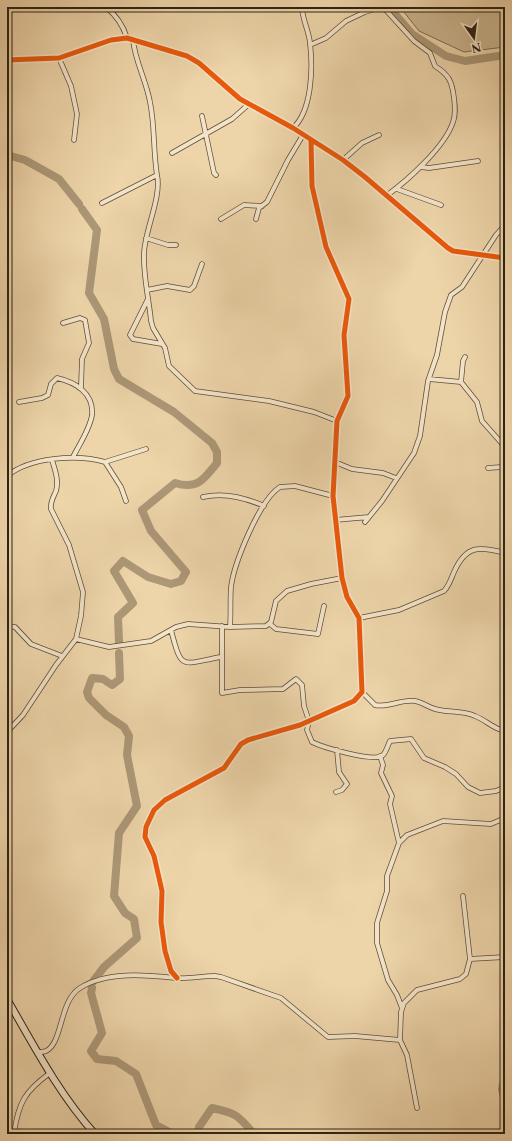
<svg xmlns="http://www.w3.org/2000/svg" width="512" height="1141" font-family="'Libre Caslon Text',serif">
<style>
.green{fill:#ccb690;stroke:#7c6c53}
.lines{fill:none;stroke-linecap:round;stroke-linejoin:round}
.river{stroke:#ac9777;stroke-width:8}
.street-casing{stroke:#5d4e3b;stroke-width:5.5}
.secondary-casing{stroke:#2d2216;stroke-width:8}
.street{stroke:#f3e3c7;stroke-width:4}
.secondary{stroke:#f3e3c7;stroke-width:6}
.cycleway-casing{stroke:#f3e3c7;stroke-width:8}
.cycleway{stroke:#e8590c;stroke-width:5}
</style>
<rect width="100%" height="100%" fill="#edd4a9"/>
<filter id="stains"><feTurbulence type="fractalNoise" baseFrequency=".005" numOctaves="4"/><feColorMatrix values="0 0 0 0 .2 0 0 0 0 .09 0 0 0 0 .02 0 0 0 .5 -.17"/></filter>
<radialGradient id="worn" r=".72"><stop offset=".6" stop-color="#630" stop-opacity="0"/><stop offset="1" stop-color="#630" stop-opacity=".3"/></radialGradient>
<path class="green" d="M400,7H505V47L464,52L419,31Z"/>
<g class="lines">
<path class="river" d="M389,7L412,34L446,56L465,61L505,55
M7,155L25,160L59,179L79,204
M82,209L97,230L89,293L104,319L114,369L119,379L174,412L212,443L217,452V463C204,479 198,490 175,483L142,510L151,531L186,572L181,581L171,584L148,577L123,561L114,571L133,603L118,617L119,642
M92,983L104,967L137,938L134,919L125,913L114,896L119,833L137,806L127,755L129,736L124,727L106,715L89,698L87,692L92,678L103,679L112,685L120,679L119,653
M92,988L91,993L102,1033L91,1051L97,1059L116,1061L136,1074L156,1125L173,1134
M505,1076L502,1089L505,1102
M198,1134L199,1127L212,1108C236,1113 238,1115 254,1134"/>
<g class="street-casing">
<path id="street" d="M106,7C117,16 123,25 127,38
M383,7L414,41L430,53L435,66C449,75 452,81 454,98C455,106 456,114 453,122C445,147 407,181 386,196
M310,45L326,38L346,21L365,12L381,7
M59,58L71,86L77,114L74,140
M7,60L59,58L111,40L127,38L187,56L199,63L240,99L293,128L343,160L365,177L448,248L453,251L505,258
M202,116L214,173L216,175
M293,128C312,111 313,68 310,43C309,31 302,19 302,7
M172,153L232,119L249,104
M343,160L362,143L379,135
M421,167L429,168L478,161
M157,175C162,196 145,230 144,253C143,276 149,299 151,321L153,328L165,348L169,366L195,391L269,401L314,412L337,421
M397,189L441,205
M102,203L157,175C153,150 155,126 150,102C146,80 135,61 133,40
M221,219L244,205L262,206
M256,219L259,208L267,202L288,160L303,135
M146,238L168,245H176
M147,290L167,286L190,290L194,286L202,264
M148,299L130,335L133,339L162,344
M63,323L80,318L85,320L89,343L82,359L81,387
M429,379L461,382L477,402L482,421L505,447
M461,382L463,361L465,357
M19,402L42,398L48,395L51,384L57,378C75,382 94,393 92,415C90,429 79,445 73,457
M105,462L146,449
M335,462L352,469L383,473L396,478
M488,468L502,467L505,466
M7,476C30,457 77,454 105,462L121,487L126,501
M203,497C224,492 246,498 264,506
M335,520L369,517
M365,522L382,501L414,453L420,436L428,381L437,355L445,312L451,295L462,287L496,235L505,225
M359,618L399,610L444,591C449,586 451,579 454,572C466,545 479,546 505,553
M270,624L276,629L318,634L324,606
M7,626L15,627L31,644L62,656
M222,626V693L240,690L283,689L296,679L302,685L304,706L309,721L307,730L312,742C322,747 375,763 383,755C386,752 388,745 390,741L411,739L424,758L445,767L456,774L468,787L480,793L496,791L505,787
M230,627C231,614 230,600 231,587C234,563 260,499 280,487L295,486L333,496
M171,630C182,672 181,664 221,657
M76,639L109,647L151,641L176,627L188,624L230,627L266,626L271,622L276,601L287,591L311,584L342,578
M362,692L375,705C388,708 401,699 415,701C422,702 428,707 435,709C448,713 462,710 475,716C486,720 493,729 505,731
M7,732L23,715L56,665L76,639L81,616L83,592L69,545L51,509C50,502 53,498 56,491C59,480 55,470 52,460
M380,756L383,765L381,773L392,796L390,804L399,843
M336,792L342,790L347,784L339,772L337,750
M470,959L505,957
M177,978L171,971L165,951L161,922L162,891L154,856L145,837L146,827L154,810L165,800L224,768L241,744L248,740L300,725L354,701L362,692L359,618L347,597L342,578L333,496L337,421L348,396L344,335L349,299L326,247L312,186L311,141
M402,1008L397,995L388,980L377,943V923L387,891V876L399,843L407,835L443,821L491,824L505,818
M37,1052C40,1052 44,1052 46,1051C63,1043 59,1001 80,988C107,971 146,975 176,978C188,979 202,976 215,976L221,977L281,998L328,1037L355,1036L400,1040
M417,1108L407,1055L400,1040L401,1012L404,1003L417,990L460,979L466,974L470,959L463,896
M14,1134C18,1103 25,1091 50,1073"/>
</g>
<g class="secondary-casing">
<path id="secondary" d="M7,999C34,1046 59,1094 95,1134"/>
</g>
<use href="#street" class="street"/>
<use href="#secondary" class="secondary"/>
<g class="cycleway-casing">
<path id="cycleway" d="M7,60L59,58L111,40L127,38L187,56L199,63L240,99L293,128L343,160L365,177L448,248L453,251L505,258
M177,978L171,971L165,951L161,922L162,891L154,856L145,837L146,827L154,810L165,800L224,768L241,744L248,740L300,725L354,701L362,692L359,618L347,597L342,578L333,496L337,421L348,396L344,335L349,299L326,247L312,186L311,141"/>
</g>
<use href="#cycleway" class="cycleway"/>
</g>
<rect width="512" height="1141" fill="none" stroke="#edd4a9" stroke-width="24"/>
<rect x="8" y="8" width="496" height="1125" fill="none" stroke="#2d2216" stroke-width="2"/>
<rect x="12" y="12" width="488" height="1117" fill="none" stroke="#2d2216"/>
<g transform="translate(474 38) rotate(166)" stroke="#f3e3c7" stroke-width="3" paint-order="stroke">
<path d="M0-3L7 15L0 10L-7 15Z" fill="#2d2216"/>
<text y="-6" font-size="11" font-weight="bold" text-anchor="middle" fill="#2d2216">N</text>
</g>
<rect width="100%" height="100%" filter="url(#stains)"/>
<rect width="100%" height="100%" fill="url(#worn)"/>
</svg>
